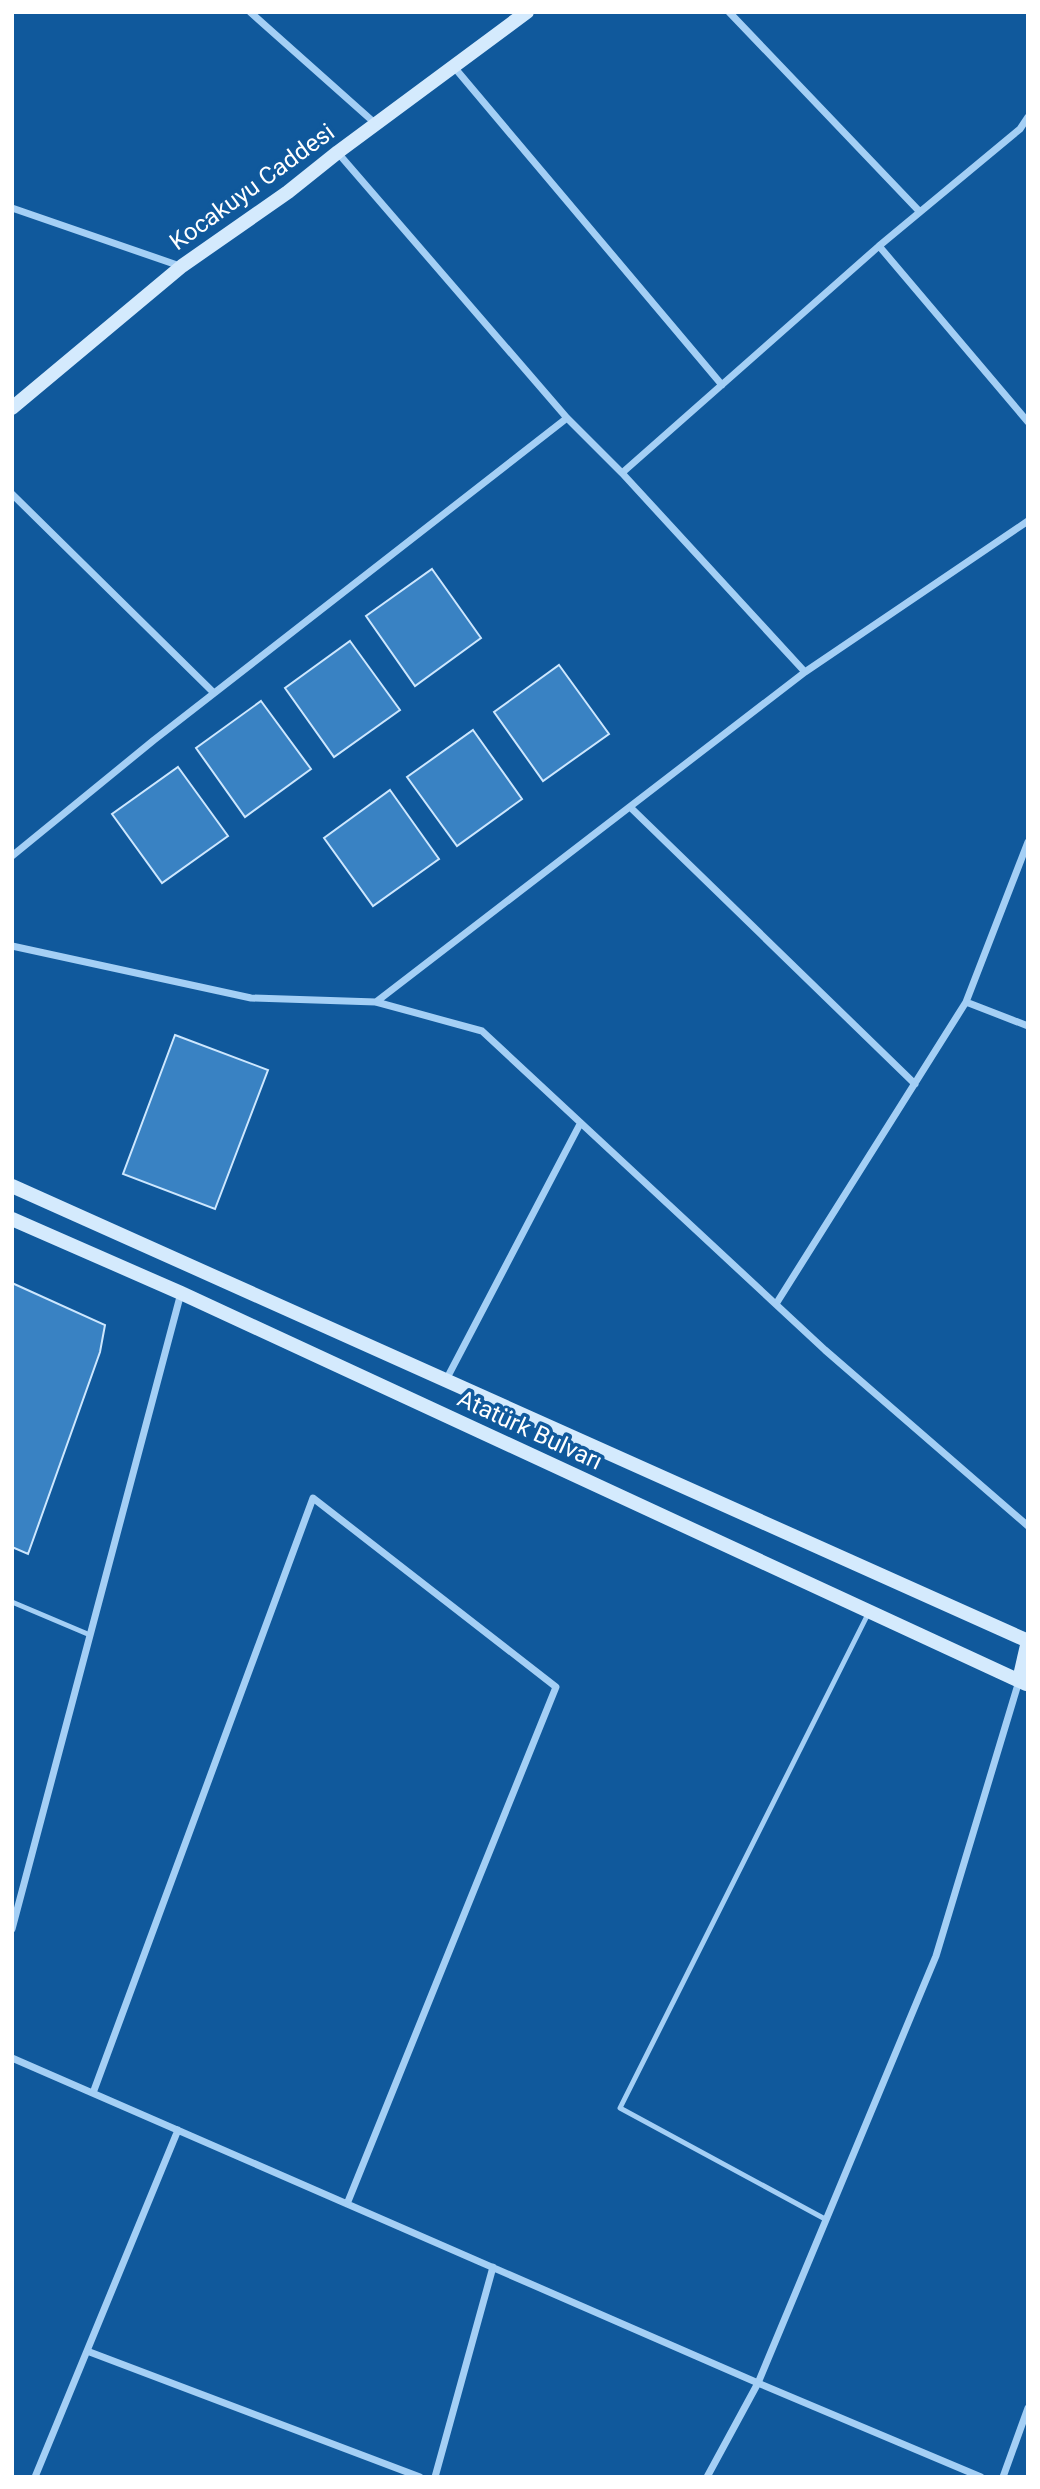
<svg xmlns="http://www.w3.org/2000/svg" width="1040" height="2489" font-family="Roboto,sans-serif">
<style>
.building{fill:#3982c3;stroke:#cde7fe;stroke-width:2}
.lines{fill:none;stroke-linecap:round;stroke-linejoin:round}
.lane{stroke:#a4cff5;stroke-width:5}
.street{stroke:#a4cff5;stroke-width:7}
.secondary{stroke:#d4eafd;stroke-width:14}
.labels{text-anchor:middle;stroke-width:7;stroke-linejoin:round;paint-order:stroke}
.street-label{font-size:24px;fill:#fff;stroke:#10599c}
</style>
<rect width="100%" height="100%" fill="#10599c"/>
<path class="building" d="M432,569L481,638L415,686L366,616Z
M350,641L400,710L334,757L285,688Z
M559,665L609,734L543,781L494,712Z
M261,701L311,769L245,817L196,748Z
M473,730L522,799L457,846L407,777Z
M178,767L228,836L162,883L112,814Z
M390,790L439,859L373,906L324,838Z
M175,1035L268,1070L215,1209L123,1174Z
M12,1283L105,1325L100,1352L28,1554L12,1547Z"/>
<g class="lines">
<path class="lane" d="M12,1602L90,1635
M825,2219L620,2108L869,1612"/>
<path class="street" d="M250,12L377,125
M729,12L920,212
M454,67L722,385
M338,153L567,418L622,473L805,672
M12,208L180,266
M879,246L1028,422
M622,473L879,246L1020,129L1028,117
M12,494L214,693
M630,807L915,1084
M12,856L154,740L567,418
M12,946L251,998L376,1002L482,1031L825,1350L1028,1526
M376,1002L805,672L1028,521
M966,1002L1028,1026
M776,1304L966,1002L1028,842
M446,1380L580,1124
M12,1929L181,1293
M12,2058L758,2383L981,2477
M93,2093L313,1498L556,1687L347,2204
M87,2351L420,2477
M35,2477L178,2130
M435,2477L493,2267
M707,2477L758,2383L936,1956L1019,1681
M1003,2477L1028,2408"/>
<path class="secondary" d="M12,408L182,266L288,192L338,152L527,12
M12,1186L1028,1641L1019,1680
M12,1219L181,1293L1026,1684"/>
</g>
<g class="labels">
<g class="street-label">
<text transform="translate(252 187) rotate(-36)" y="8">Kocakuyu Caddesi</text>
<text transform="translate(530 1430) rotate(25)" y="8">Atatürk Bulvarı</text>
</g>
</g>
<rect width="1040" height="2489" fill="none" stroke="#ffffff" stroke-width="28"/>
</svg>
